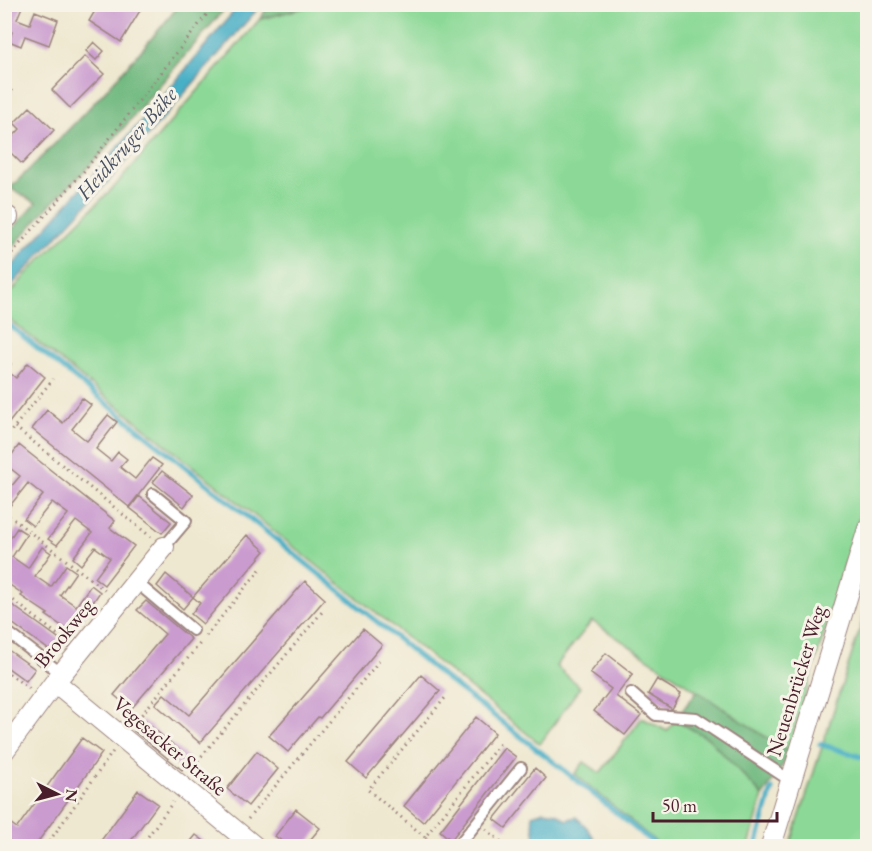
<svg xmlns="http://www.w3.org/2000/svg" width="872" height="851" font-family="'EB Garamond',serif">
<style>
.green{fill:#8cd997;stroke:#6b7c61;stroke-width:1.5}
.forest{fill:#71b980;stroke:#5e6c56;stroke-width:1.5}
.water{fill:#47afc6;stroke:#486778;stroke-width:1.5}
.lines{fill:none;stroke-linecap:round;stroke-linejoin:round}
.stream{stroke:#47afc6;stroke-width:5}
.building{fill:#ca9bcf}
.lane-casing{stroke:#9c847e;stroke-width:14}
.street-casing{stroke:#9c847e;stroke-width:22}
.path{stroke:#9c847e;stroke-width:3;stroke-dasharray:1.5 4.5;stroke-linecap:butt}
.lane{stroke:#fff;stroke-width:10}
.street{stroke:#fff;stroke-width:20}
.labels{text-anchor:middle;stroke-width:6;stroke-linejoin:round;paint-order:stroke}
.street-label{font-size:21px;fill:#4a1f2b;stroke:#f7f3e8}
.water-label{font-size:22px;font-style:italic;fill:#495161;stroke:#f7f3e8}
</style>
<rect width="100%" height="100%" fill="#f7f3e8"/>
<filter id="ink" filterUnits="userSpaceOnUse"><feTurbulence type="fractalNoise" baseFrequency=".0167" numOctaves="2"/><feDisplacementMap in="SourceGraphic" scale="12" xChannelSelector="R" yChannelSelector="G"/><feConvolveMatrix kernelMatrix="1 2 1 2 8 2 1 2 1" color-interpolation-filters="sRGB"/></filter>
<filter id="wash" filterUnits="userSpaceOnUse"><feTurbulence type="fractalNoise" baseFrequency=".008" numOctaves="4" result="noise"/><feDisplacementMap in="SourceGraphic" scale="24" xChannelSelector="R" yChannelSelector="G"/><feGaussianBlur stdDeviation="1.35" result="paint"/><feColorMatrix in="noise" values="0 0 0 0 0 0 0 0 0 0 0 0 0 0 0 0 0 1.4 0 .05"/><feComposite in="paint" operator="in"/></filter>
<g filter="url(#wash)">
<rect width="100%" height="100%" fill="#efe8d0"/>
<path class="green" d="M315,4L867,5V492L788,752L592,621L556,666L580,687L540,744L5,316L4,302L26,274L116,185L260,19Z
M867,607V846H790Z
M642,718L667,731L675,720L708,738L763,796L749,846H661L575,774L584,762L600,773Z"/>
<path class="forest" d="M180,4L228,5L104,151L48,207L5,256V237L36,203L10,188C70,130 127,70 180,4Z
M269,5V4L315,5L260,19Z
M697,691L788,752L786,760L763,796L708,738L675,720Z"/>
<path class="water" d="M239,5H261L106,184L5,292V276L23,253L155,106Z
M544,811L557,813L566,820L576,817C586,826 593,833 597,846H544L535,839L532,815Z"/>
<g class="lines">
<path class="stream" d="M4,321L334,586L440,674L564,770L657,846
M820,744L868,759
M756,846L772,789"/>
</g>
<g id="blocks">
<path class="building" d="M4,4H15L22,7L17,19L30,24L35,11L58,20L49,45L25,36L21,46L9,41L12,32L4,29Z
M99,4H144L121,42L89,21Z
M94,42L104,51L96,60L86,51Z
M85,56L104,74L70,108L52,90Z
M7,88L12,91L6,99L4,92Z
M30,107L54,130L22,164L4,146L20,129L14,123Z
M4,359L11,364L6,370L16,378L28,363L45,377L4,429V391L8,387L4,384Z
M82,398L91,405L72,429L87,441L108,415L117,422L96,449L111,461L118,452L127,459L120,467L135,479L152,458L162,465L129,507L32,429L47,410L63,423Z
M19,445L115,521L110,528L134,546L104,585L95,578L110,558L95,547L81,565L73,558L92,533L76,521L57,545L48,539L68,514L52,502L33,526L24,519L43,495L28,483L9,507L4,503V495L20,476L5,464Z
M162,471L193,495L184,507L153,482Z
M139,496L171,522L162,533L130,508Z
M17,528L27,534L12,557L28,568L42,547L51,553L35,576L51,587L66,565L76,572L60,595L76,606L91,585L100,592L72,633L46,615L48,614L21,596L23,594L4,581V547Z
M247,535L265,551L203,624L191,614L200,603L193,597Z
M166,574L193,597L183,609L157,586Z
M305,581L325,599L200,743L155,704L164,694L189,715Z
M146,601L191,639L131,709L114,695L165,634L137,610Z
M8,602L65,643L56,655L9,621L4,627V607Z
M363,629L382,645L320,718L318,717L288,752L269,736Z
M4,647L35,669L26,681L4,665Z
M606,653L633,674L616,696L641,715L625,735L594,711L611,689L590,673Z
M421,675L440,691L366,778L348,762Z
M657,679L681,694L672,709L648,694Z
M476,717L495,733L423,822L404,806Z
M143,720L190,759L182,770L134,731Z
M82,738L102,753L37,843L43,846H18L4,837V819L17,828Z
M504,748L516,757L451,840L440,831Z
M257,751L278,769L248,806L227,789Z
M535,768L546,778L506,828L494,819Z
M138,790L158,804L127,846H97Z
M296,809L320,828L305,846H289L275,836Z
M196,835L211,846H187Z"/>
</g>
</g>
<g filter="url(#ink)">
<use href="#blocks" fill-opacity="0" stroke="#9c847e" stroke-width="1.5"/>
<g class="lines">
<g class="lane-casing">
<path id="lane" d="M153,494L186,521L164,547
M136,582L193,630
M11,635L62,674
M631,693L656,715L696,718L791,781
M4,846H5
M458,846L521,768"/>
</g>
<g class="street-casing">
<path id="street" d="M4,216L8,217
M55,682L254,846
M4,751L55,682L164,547
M771,846L868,529"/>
</g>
<path class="path" d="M4,262L84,171L215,4
M15,427L151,537
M4,440L53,379
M4,512L107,592
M4,593L67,642
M206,636L262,567
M4,670L30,689
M134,724L202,641
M190,770L322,612
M248,819L379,661
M486,829L506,846
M425,837L368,790L445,698
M46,846L114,750
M141,846L173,802
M436,846L425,837L502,741"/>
<use href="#lane" class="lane"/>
<use href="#street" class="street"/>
</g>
</g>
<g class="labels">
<g class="street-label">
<text transform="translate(64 633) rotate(-51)" y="7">Brookweg</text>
<text transform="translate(796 681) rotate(-73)" y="7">Neuenbrücker Weg</text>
<text transform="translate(170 746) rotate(40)" y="7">Vegesacker Straße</text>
</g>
<g class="water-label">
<text transform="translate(126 143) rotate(-49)" y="8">Heidkruger Bäke</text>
</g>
</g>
<rect width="872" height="851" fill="none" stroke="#f7f3e8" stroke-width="24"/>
<g transform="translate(57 794) rotate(96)" stroke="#f7f3e8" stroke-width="4.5" paint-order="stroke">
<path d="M0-4.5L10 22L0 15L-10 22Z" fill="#4a1f2b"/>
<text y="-9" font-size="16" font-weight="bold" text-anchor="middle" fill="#4a1f2b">N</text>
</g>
<path d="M653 812v9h124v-9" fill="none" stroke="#4a1f2b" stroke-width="3"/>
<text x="662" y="812" font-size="18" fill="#4a1f2b" stroke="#f7f3e8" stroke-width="4.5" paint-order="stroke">50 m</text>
</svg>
